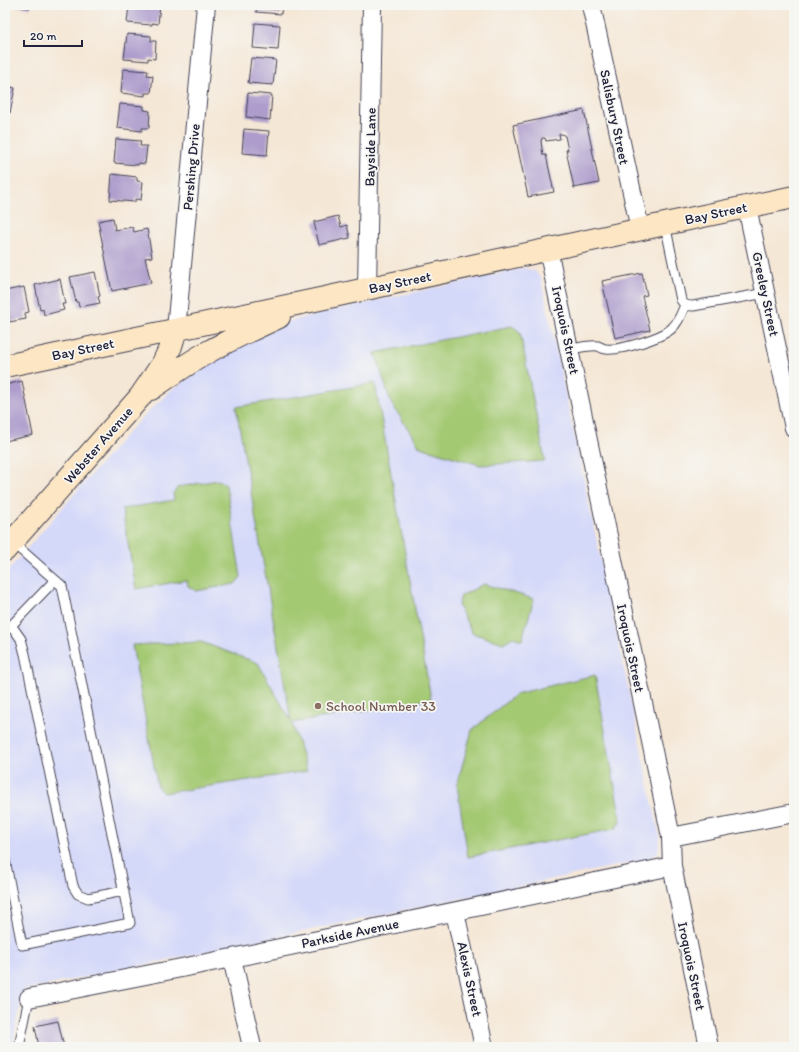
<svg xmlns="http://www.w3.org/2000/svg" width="799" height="1052" font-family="Itim,sans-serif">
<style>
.built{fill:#d4d8f9}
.green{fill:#a4c973;stroke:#637657}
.building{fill:#ad9ccc}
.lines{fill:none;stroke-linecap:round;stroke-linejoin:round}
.lane-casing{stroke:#424052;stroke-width:11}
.street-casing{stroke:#424052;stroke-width:20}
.secondary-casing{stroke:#424052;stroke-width:24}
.lane{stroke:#fff;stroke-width:9}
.street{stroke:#fff;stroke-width:18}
.secondary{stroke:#fce6c4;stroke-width:22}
.education-dot{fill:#8d6e63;stroke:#f6f6f2;stroke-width:1.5}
.labels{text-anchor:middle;stroke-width:3.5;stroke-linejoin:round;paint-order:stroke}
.street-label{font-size:14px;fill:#22223b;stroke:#f6f6f2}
.education-label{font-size:14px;fill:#785e54;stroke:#f6f6f2;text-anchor:start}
</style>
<rect width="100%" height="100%" fill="#f6f6f2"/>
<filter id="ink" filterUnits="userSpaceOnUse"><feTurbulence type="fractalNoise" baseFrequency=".025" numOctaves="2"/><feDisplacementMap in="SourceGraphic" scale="8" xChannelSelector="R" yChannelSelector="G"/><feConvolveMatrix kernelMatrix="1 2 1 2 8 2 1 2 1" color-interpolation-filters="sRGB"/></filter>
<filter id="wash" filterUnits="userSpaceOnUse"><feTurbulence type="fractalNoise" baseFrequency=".012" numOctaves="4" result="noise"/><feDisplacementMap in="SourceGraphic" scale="16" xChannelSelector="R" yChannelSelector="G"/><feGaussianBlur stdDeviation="0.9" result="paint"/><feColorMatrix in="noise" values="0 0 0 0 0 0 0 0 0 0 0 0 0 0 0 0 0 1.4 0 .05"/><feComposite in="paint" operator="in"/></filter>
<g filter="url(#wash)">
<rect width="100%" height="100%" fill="#f5e7d6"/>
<path class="built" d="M524,268L535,271L541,279L660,838L658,852L649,859L24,990L12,1047H5V574L130,430L170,391L218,357L288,322L316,314Z"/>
<path class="green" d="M512,326L520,332L545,461L480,465L420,447L391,403L375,353Z
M375,383L431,699L292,723L307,771L164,793L158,788L132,645L201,642L258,663L291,721L236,407Z
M218,480L226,485L241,577L235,584L196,591L188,586L187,580L136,589L122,509L174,500L173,493L178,487Z
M484,584L534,599L522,640L513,637L503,643L472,633L458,605L461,596Z
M595,675L621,821L615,829L468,857L457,785L472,730L516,694Z"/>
<g id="blocks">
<path class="building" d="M17,5H31L30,8L17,6Z
M129,5H160L158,24L152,23V25L127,23Z
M257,5H282L281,14L256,12Z
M255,23L280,25L278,50L253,48Z
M127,34L151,36V41H156L155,59L148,58V61L124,59Z
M251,58L276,60L273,85L248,83Z
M123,69L148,71L147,75L153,76L151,93H145V96L121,93Z
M5,86L15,88L10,113L5,112Z
M248,93L272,95L270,120L246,117Z
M120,104L144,106V110L150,111L149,128H142V131L117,128Z
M584,110L599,183L574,188L566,150H568L565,136L562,134H559L560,139L546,141L545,138H542L541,142L543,155H546L554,192L528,197L513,125Z
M244,129L269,131L267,155L242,153Z
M116,139L141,141L140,146H147L145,164L139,163L138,165L114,163Z
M112,174L137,177V181L143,182L141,200L135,199V202L110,200Z
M338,216L341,227L347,225L350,238L319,245L314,222Z
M113,218L115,230L132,227L134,232L147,229L152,257L145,258L151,283L112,291L98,221Z
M95,272L100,296L98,297L100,303L79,307L78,302H76L70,277Z
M642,273L647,295L642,296L650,330L615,338L602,281Z
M60,279L65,304H62L64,310L44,315L43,309L40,310L35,285Z
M24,287L29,312L25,313L26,319L9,322L8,317H5V291Z
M22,381L33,435L5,441V385Z
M58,1021L64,1047H39L35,1026Z"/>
</g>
</g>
<g filter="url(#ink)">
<use href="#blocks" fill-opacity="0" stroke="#424052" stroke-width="1"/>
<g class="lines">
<g class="lane-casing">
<path id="lane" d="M665,224L681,300C684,305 687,306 693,306L766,293
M570,349C579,348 588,345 598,346C601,347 603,349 606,349C620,351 665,337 673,327C679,321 682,312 685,305
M11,625L21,639L25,654L73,886L78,894L88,898L124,891
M5,632L55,580
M5,860L22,945L130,923L62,586L12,542
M19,1047L29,998"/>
</g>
<g class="street-casing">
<path id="street" d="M591,5L640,229
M747,207L794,428
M548,249L671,837L672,866L709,1047
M367,289L372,5
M176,330L206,5
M671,837L794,813
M455,912L484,1047
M232,958L252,1047
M29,998L232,958L672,866"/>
</g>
<g class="secondary-casing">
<path id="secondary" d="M5,366L320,299L665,224L794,197
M151,389C170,376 188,363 208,352C231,339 255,328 279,317
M5,550L140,397L163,363L171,346L176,330"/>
</g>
<use href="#lane" class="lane"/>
<use href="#street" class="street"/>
<use href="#secondary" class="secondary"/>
</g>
</g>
<circle class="education-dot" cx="318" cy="706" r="4"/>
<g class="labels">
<g class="street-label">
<text transform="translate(615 117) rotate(78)" y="5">Salisbury Street</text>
<text transform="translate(370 147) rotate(-89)" y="5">Bayside Lane</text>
<text transform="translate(191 167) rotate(-85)" y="5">Pershing Drive</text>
<text transform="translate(716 213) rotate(-12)" y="5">Bay Street</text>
<text transform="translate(400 282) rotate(-12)" y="5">Bay Street</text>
<text transform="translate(766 294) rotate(78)" y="5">Greeley Street</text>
<text transform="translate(566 330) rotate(78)" y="5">Iroquois Street</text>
<text transform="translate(83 349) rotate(-12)" y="5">Bay Street</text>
<text transform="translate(98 445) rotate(-49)" y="5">Webster Avenue</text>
<text transform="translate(631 648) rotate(78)" y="5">Iroquois Street</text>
<text transform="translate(350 933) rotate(-12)" y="5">Parkside Avenue</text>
<text transform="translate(692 966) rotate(78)" y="5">Iroquois Street</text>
<text transform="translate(470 979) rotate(78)" y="5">Alexis Street</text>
</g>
<g class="education-label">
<text x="326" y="711">School Number 33</text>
</g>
</g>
<rect width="799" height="1052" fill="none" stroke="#f6f6f2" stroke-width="20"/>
<path d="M24 40v6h58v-6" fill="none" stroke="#22223b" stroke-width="2"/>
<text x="30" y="40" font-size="12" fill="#22223b" stroke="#f6f6f2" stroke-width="3" paint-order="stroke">20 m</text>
</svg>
